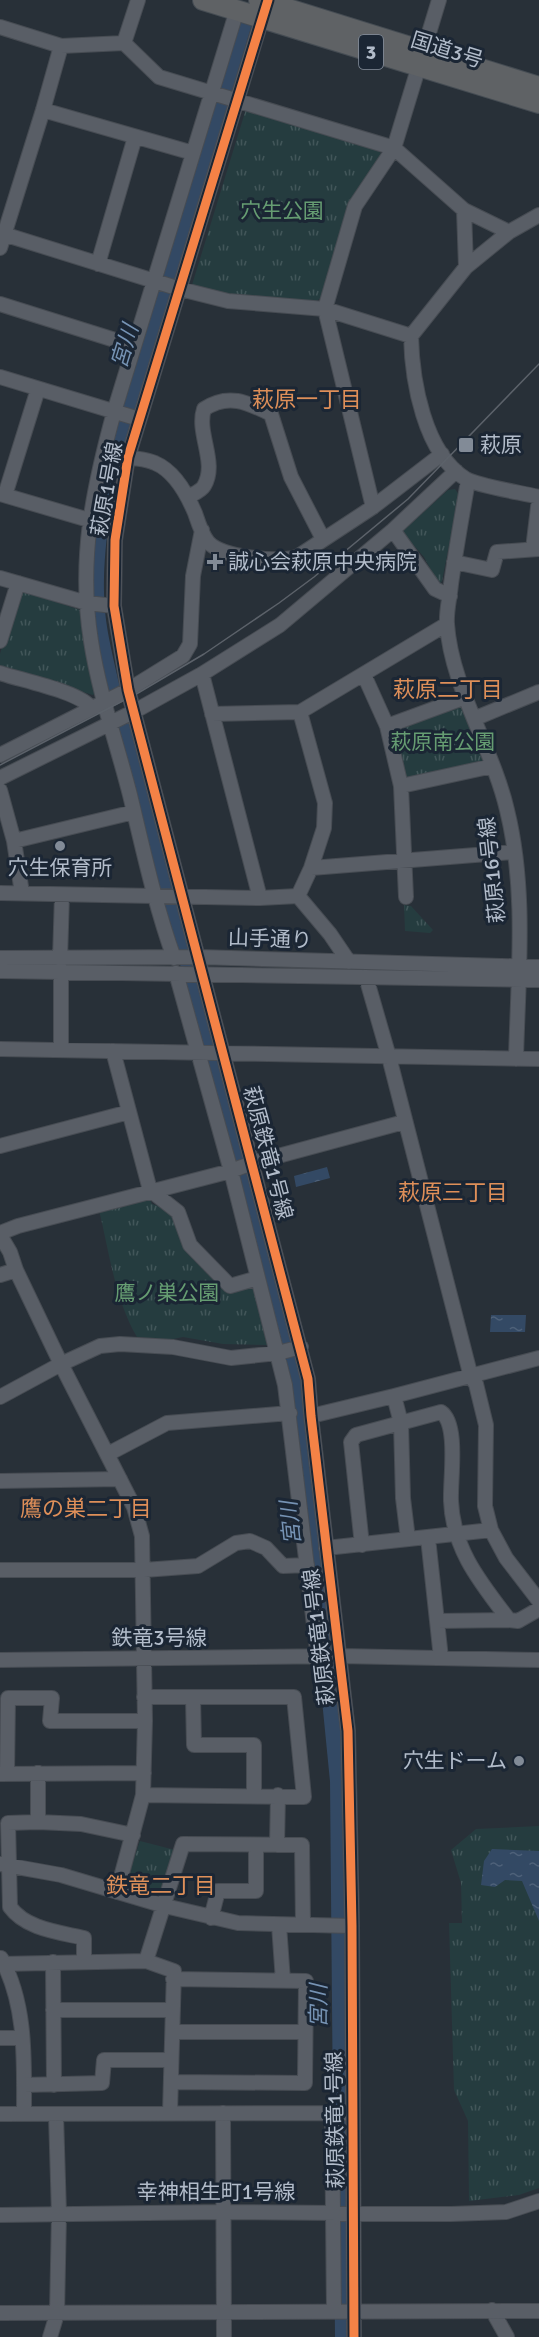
<svg xmlns="http://www.w3.org/2000/svg" width="539" height="2337" font-family="Signika,'Noto Sans JP',sans-serif">
<style>
.park{fill:url(#park-tufts)}
.water{fill:url(#water-ripples)}
.lines{fill:none;stroke-linecap:round;stroke-linejoin:round}
.river{stroke:#334964;stroke-width:16}
.minor-casing{stroke:#474c53;stroke-width:16}
.highway-casing{stroke:#454c53;stroke-width:22}
.minor{stroke:#595e66;stroke-width:14}
.highway{stroke:#5f6265;stroke-width:20}
.tram{stroke:#5c626a;stroke-width:1.5}
.cycleway-casing{stroke:#1b2634;stroke-width:13}
.cycleway{stroke:#f48246;stroke-width:9}
.poi-dot{fill:#828b97;stroke:#1b2634;stroke-width:2}
.labels{text-anchor:middle;stroke-width:6;stroke-linejoin:round;paint-order:stroke}
.shield{fill:#1b2634;stroke:#858f9d;stroke-width:1.5}
.shield-label{font-size:20px;font-weight:bold;fill:#b2bcca}
.street-label{font-size:21px;fill:#b2bcca;stroke:#1b2634}
.park-label{font-size:21px;fill:#669d72;stroke:#1b2634}
.poi-label{font-size:21px;fill:#b2bcca;stroke:#1b2634;text-anchor:start}
.water-label{font-size:22px;font-style:italic;fill:#7693b4;stroke:#1b2634}
.neighbourhood-label{font-size:22px;fill:#de8f59;stroke:#1b2634}
</style>
<defs>
<pattern id="park-tufts" width="24" height="20" patternUnits="userSpaceOnUse" patternTransform="scale(1.5)"><rect width="24" height="20" fill="#253c3f"/><path d="M3 7l-1-3M5 7V3M7 7l1-3M15 17l-1-3M17 17v-4M19 17l1-3" fill="none" stroke="#425659"/></pattern>
<pattern id="water-ripples" width="26" height="14" patternUnits="userSpaceOnUse" patternTransform="scale(1.5)"><rect width="26" height="14" fill="#334964"/><path d="M2 4q2-2 4 0t4 0M15 11q2-2 4 0t4 0" fill="none" stroke="#4e6179"/></pattern>
</defs>
<rect width="100%" height="100%" fill="#283038"/>
<path class="park" d="M246,109L379,150L381,155L353,197L322,297L315,302L235,295L192,285Z
M455,489L459,495L442,581L439,585L424,557L402,532L448,490Z
M23,591L83,611L96,693L93,695L0,668V654L18,593Z
M465,703L484,765L404,781L392,729Z
M404,905L411,906L433,930L430,933L405,931Z
M149,1197L152,1204L174,1211L227,1290L255,1285L269,1345L223,1344L183,1337L168,1340L137,1337C115,1300 109,1251 99,1210Z
M539,1826V2188L519,2195L469,2201L468,2121L454,2090L449,1923H462L461,1883L451,1850L476,1829Z
M140,1841L175,1850L159,1894L125,1884Z"/>
<path class="water" d="M327,1167L330,1178L296,1187L294,1176Z
M491,1315H526L525,1332H490Z
M492,1849L539,1851V1921L522,1881L505,1880L495,1887L481,1885L484,1861Z"/>
<g class="lines">
<path class="river" d="M112,689C105,657 96,625 96,592C95,553 101,514 108,476L244,23
M123,728L160,869L186,950L193,994L293,1356L301,1405L338,1781L343,2337"/>
<g class="minor-casing">
<path id="minor" d="M264,12L128,457L115,540L114,606L128,690L308,1379L311,1416L348,1731L352,1926L354,2337
M0,27L61,46L124,43L159,77L394,148L464,210L466,267
M124,43L138,0
M43,110L193,153
M464,210L509,232
M539,215L509,232L466,267L411,336C412,381 424,453 466,479C478,486 523,493 539,497
M0,233L180,289L228,301L325,309L411,336
M0,248L43,110L61,46
M98,264L135,137
M0,304L134,346
M0,377L139,419
M128,457C137,459 147,459 155,463C174,471 187,494 195,513C198,522 202,535 208,542C222,558 278,562 297,557L373,507L442,454
M468,481C462,515 456,549 451,584C450,597 446,611 447,624C451,686 493,749 507,810C527,891 518,976 516,1059
M0,494L89,520
M5,495L38,389
M188,497C193,494 201,491 204,486C218,463 196,433 204,409C228,393 247,402 271,414L291,477L323,539
M373,507L325,309L355,206L394,148L439,0
M393,530L435,589L450,596
M533,549L539,499
M454,562L492,570L497,552L539,549
M0,578L87,603L114,606
M0,641L18,583
M0,673C20,680 81,692 91,708
M202,674L260,898
M364,675L387,726L401,786L406,897
M300,712L325,803L324,828L311,868L298,896L330,934L349,962
M212,714L300,712L447,624
M476,718L539,692
M387,726L466,697
M0,755L128,690L183,656L190,644L193,576L202,530
M0,778L135,711L202,674L280,625L393,530L456,471
M401,786L493,766
M0,790L14,841L22,893
M14,841L134,812
M311,868L514,852
M0,893L260,898L298,896
M0,958L198,957L539,967
M174,958C155,905 143,849 130,795C117,744 99,693 91,641C78,560 93,489 114,412L237,10
M60,959L62,895
M0,971L539,980
M176,973L231,1171L285,1385L318,1658
M366,977L389,1057L471,1377L476,1384L486,1425L485,1506L491,1530L506,1558L539,1601
M0,1049L539,1059
M61,1050V970
M113,1051L150,1190L178,1212L190,1245L230,1286L258,1278
M0,1146L129,1112
M0,1233L18,1226L231,1171L252,1163L404,1122
M0,1235L10,1252L16,1270L61,1364L134,1507L142,1536L145,1721L143,1795L117,1892
M0,1275L16,1270
M394,1396L401,1423L403,1498L408,1539
M0,1397L61,1364L100,1346L120,1344L173,1347L231,1358L278,1353L301,1347
M311,1416L394,1396L539,1358
M108,1454L167,1423L290,1413
M0,1481L120,1479
M428,1538L441,1658
M362,1545L351,1442L356,1435L441,1412C459,1424 450,1480 451,1501C453,1550 481,1583 509,1620L437,1621
M326,1548L491,1530
M0,1570H144L198,1566L236,1543L250,1541L266,1548L283,1566L307,1565
M509,1620L518,1621L539,1609
M0,1660L340,1656L539,1660
M193,1697L194,1745H254V1795
M38,1773V1822
M0,1774L144,1773
M7,1774L8,1698H52L50,1721H145
M143,1795L304,1797L294,1697H144
M277,1845L278,1795
M0,1864L61,1875L165,1906L238,1923L352,1926
M211,1918L218,1891H256V1845
M279,1925L283,1981
M1,1958C27,2005 24,2062 24,2114
M84,1961V1938C58,1932 26,1929 10,1907L8,1823L38,1822L81,1824L133,1835
M146,1961L183,1844L302,1845L303,1924
M53,1962L54,2085
M0,1964L146,1961L174,1971L170,2113
M53,2010H173
M173,2032H305
M0,2038H22
M172,2082L305,2083L306,1981L173,1979
M24,2085L102,2083L104,2060H171
M332,2112L334,2312
M223,2113L224,2337
M0,2114L353,2113
M0,2215L222,2212L451,2214L506,2212L539,2201
M492,2310L507,2337
M0,2313L539,2311
M50,2337L57,2314L59,2214L56,2115"/>
</g>
<g class="highway-casing">
<path id="highway" d="M203,0L539,103
M259,0L539,87"/>
</g>
<use href="#minor" class="minor"/>
<use href="#highway" class="highway"/>
<path class="tram" d="M0,765L138,693L204,654L279,603L314,577L408,499L539,364"/>
<g class="cycleway-casing">
<path id="cycleway" d="M268,0L128,457L115,540L114,606L128,690L308,1379L311,1416L348,1731L352,1926L354,2337"/>
</g>
<use href="#cycleway" class="cycleway"/>
</g>
<g class="poi-dot">
<rect x="458" y="437" width="16" height="16" rx="3"/>
<path d="M212 553h6v6h6v6h-6v6h-6v-6h-6v-6h6z"/>
<circle cx="60" cy="846" r="6"/>
<circle cx="519" cy="1761" r="6"/>
</g>
<g class="labels">
<rect class="shield" x="359" y="35" width="24" height="34" rx="4.5"/>
<g class="shield-label">
<text x="371" y="59">3</text>
</g>
<g class="street-label">
<text transform="translate(447 50) rotate(17)" y="7">国道3号</text>
<text transform="translate(107 489) rotate(-80)" y="7">萩原1号線</text>
<text transform="translate(492 870) rotate(-96)" y="7">萩原16号線</text>
<text transform="translate(270 939) rotate(2)" y="7">山手通り</text>
<text transform="translate(268 1153) rotate(75)" y="7">萩原鉄竜1号線</text>
<text transform="translate(319 1637) rotate(-97)" y="7">萩原鉄竜1号線</text>
<text x="159" y="1645">鉄竜3号線</text>
<text transform="translate(335 2120) rotate(-91)" y="7">萩原鉄竜1号線</text>
<text x="216" y="2199">幸神相生町1号線</text>
</g>
<g class="park-label">
<text x="282" y="218">穴生公園</text>
<text x="443" y="749">萩原南公園</text>
<text x="167" y="1300">鷹ノ巣公園</text>
</g>
<g class="poi-label">
<text x="480" y="452">萩原</text>
<text x="228" y="569">誠心会萩原中央病院</text>
<text x="60" y="875" text-anchor="middle">穴生保育所</text>
<text x="507" y="1768" text-anchor="end">穴生ドーム</text>
</g>
<g class="water-label">
<text transform="translate(124 346) rotate(-73)" y="8">宮川</text>
<text transform="translate(290 1523) rotate(-96)" y="8">宮川</text>
<text transform="translate(318 2006) rotate(-90)" y="8">宮川</text>
</g>
<g class="neighbourhood-label">
<text x="307" y="407">萩原一丁目</text>
<text x="448" y="697">萩原二丁目</text>
<text x="453" y="1200">萩原三丁目</text>
<text x="86" y="1516">鷹の巣二丁目</text>
<text x="161" y="1893">鉄竜二丁目</text>
</g>
</g>
</svg>
